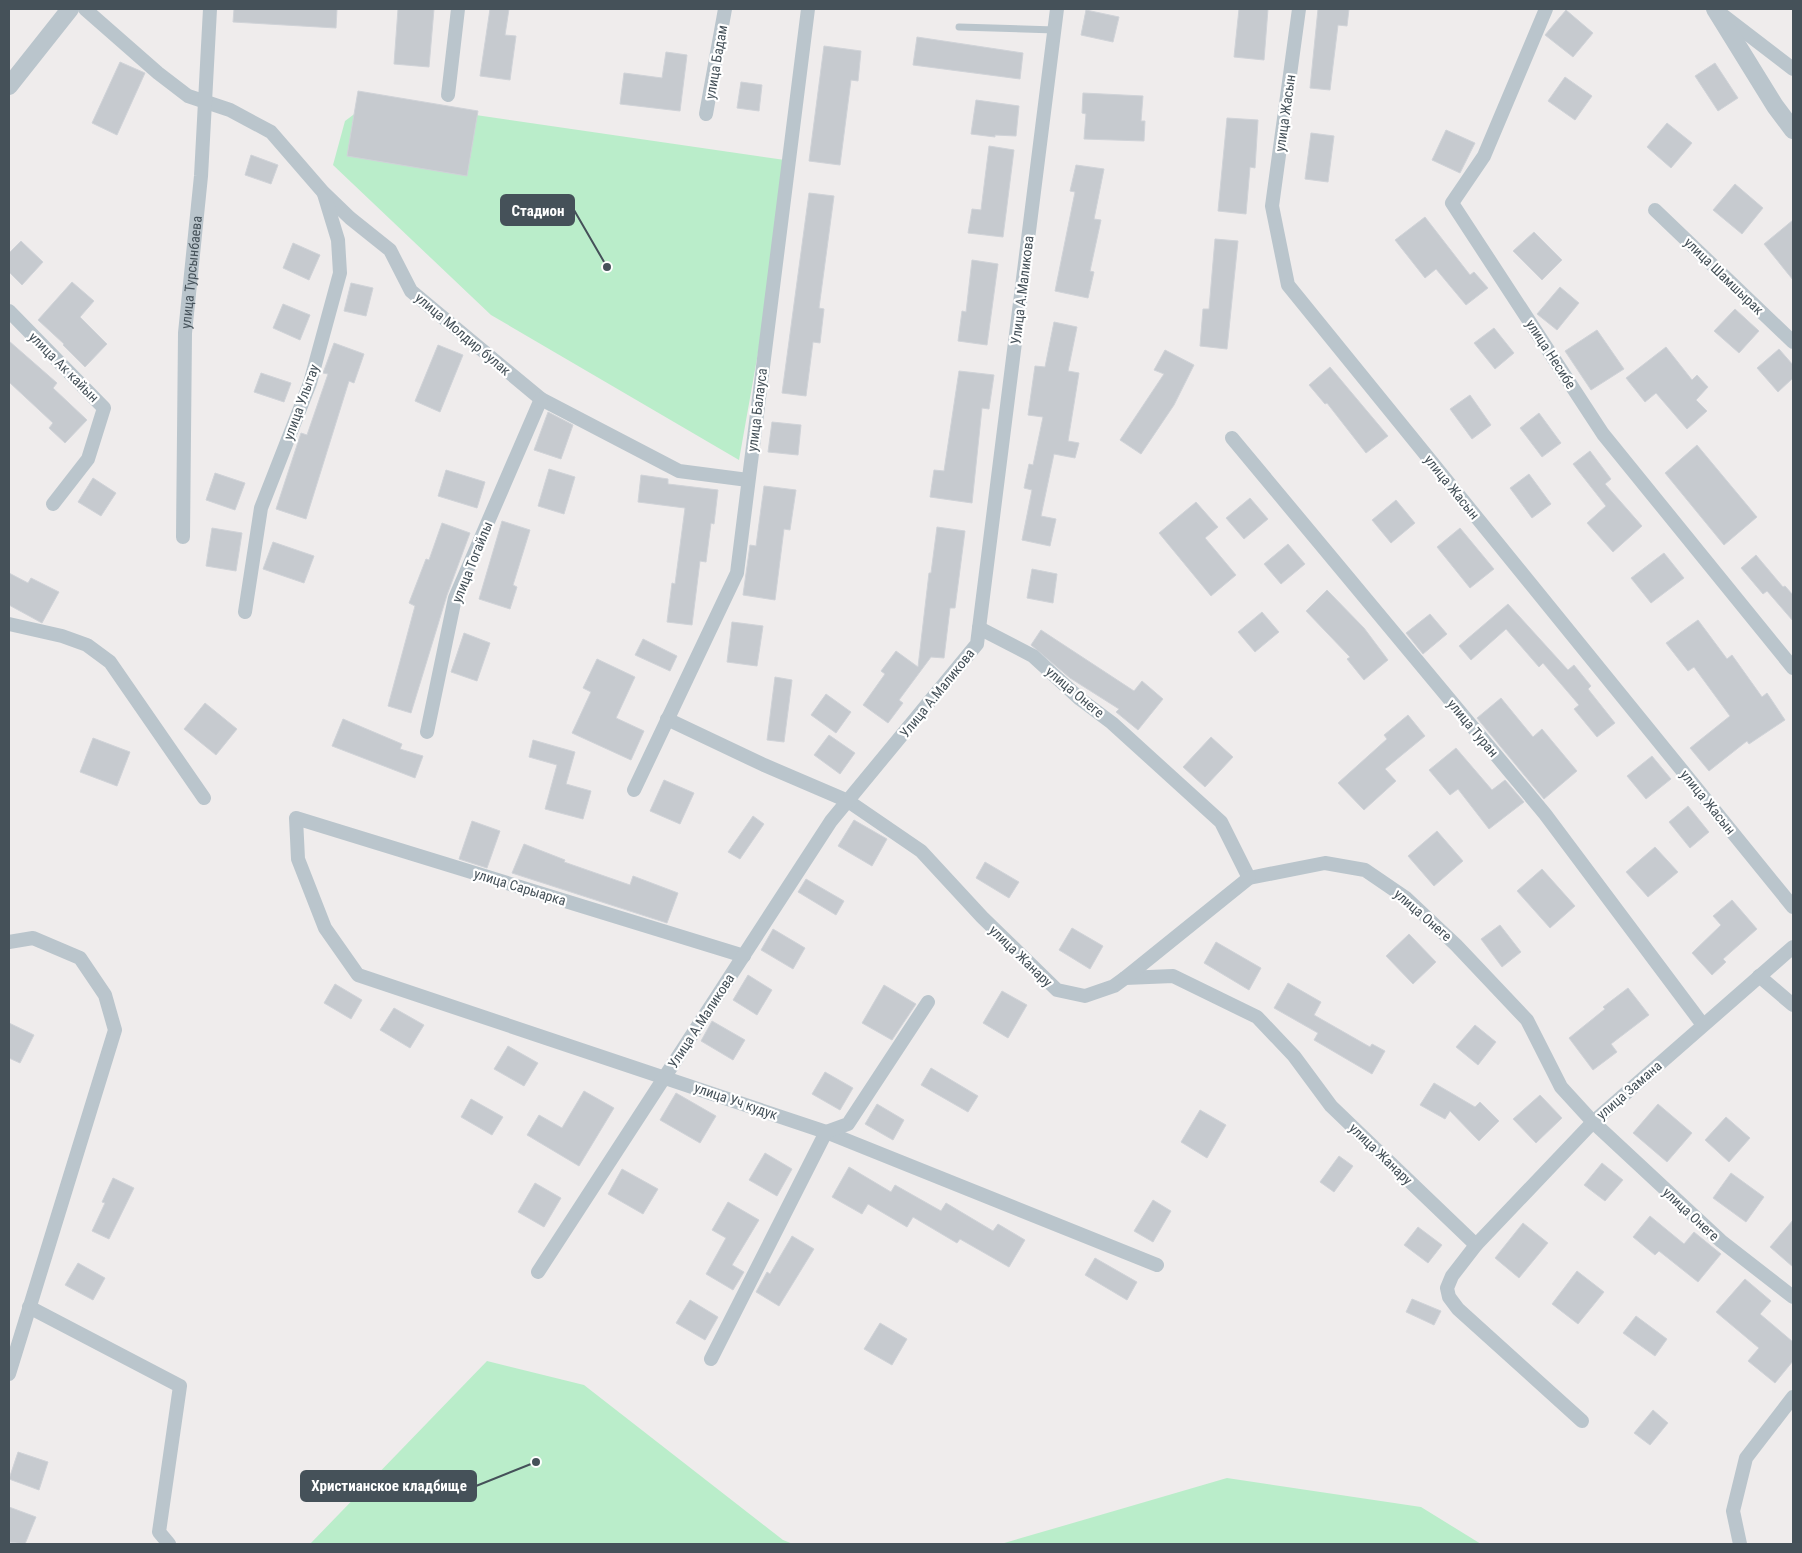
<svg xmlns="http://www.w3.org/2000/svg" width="1802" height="1553" font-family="'Roboto Condensed',sans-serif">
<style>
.green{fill:#baedca}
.building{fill:#c6cacf;stroke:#d0d3d8}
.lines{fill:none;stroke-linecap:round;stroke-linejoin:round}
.service{stroke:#bac5cc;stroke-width:7}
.minor{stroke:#bac5cc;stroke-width:14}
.tertiary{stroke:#bac5cc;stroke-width:18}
.labels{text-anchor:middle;stroke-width:4.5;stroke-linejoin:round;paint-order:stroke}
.street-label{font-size:14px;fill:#455159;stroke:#fff}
.leader{fill:none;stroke:#455159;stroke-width:2}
.callout-dot{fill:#455159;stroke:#fff;stroke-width:2}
.callout{fill:#455159;stroke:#455159;stroke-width:2}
.callout-label{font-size:15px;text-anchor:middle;font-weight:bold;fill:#fff}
</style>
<rect width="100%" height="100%" fill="#efecec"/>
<path class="green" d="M373,100L792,161L739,460L491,315L333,165L345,121Z
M487,1361L584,1385L783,1540L793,1544H310Z
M1227,1478L1421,1507L1481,1544H1001Z"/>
<path class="building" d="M234,9H337L336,28L233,22Z
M398,9H434L429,67L394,64Z
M490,9H509L505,35L516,36L510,80L480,76Z
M1239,9H1268L1264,60L1234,57Z
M1318,9H1349L1347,26L1338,25L1330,90L1310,88Z
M1086,10L1119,17L1113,42L1081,35Z
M1566,10L1593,33L1573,57L1545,35Z
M917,37L1023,53L1020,79L913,65Z
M824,46L861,51L858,81L851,80L840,165L809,161Z
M666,52L687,55L680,111L620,104L624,73L662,78Z
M120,62L145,73L117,135L92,123Z
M1715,63L1738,98L1718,111L1695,76Z
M1565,77L1592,96L1575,120L1548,101Z
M741,82L762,85L759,111L737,108Z
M358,91L478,111L467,176L347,156Z
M1083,93L1143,96L1141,121H1145L1144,141L1084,139L1086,114L1082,113Z
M976,100L1019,106L1016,136L995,135V137L971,134Z
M1227,118L1258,120L1255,168L1250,167L1246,214L1218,211Z
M1667,123L1692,143L1671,168L1647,147Z
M1446,130L1475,143L1460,173L1432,160Z
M1311,133L1334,136L1328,182L1305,179Z
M989,146L1014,150L1003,237L968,233L972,209L981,210Z
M251,155L278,165L271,184L245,175Z
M1076,165L1104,169L1094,219L1101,220L1090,271L1094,272L1088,298L1055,291L1075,192L1070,191Z
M1735,184L1763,208L1742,234L1713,210Z
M809,193L834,196L819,308L824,309L820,343L813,342L806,396L782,393Z
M1425,217L1470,275L1474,272L1488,288L1466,305L1436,269L1425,278L1395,240Z
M1793,220V280L1764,244Z
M1534,232L1562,260L1542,280L1513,251Z
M1215,239L1238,241L1227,349L1200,346L1203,309H1209Z
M21,241L43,262L22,285L9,272V253Z
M293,243L320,255L309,280L283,268Z
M972,260L998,264L987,345L958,341L962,311L966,312Z
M72,282L94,301L80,317L107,344L85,367L63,345L64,344L38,320Z
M351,283L373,288L366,316L344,311Z
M1560,287L1579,303L1557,330L1537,314Z
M283,304L310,315L300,340L273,328Z
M1735,309L1759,331L1739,353L1714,331Z
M1054,322L1077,327L1068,371L1079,373L1068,441L1079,443L1075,458L1054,454L1041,516L1056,519L1050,546L1022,540L1032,490L1024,488L1029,464L1033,465L1043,417L1028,415L1035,366L1045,367Z
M1494,328L1514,353L1495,369L1474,343Z
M1597,330L1624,369L1591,390L1565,351Z
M9,341L57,383L53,388L87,420L65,443L49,428L53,423L9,382Z
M334,343L364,354L354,383L349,381L306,519L276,509L301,433L307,435L328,374L323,373Z
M438,345L463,355L440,412L415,401Z
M1666,347L1692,380L1697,375L1708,387L1696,400L1707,411L1687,429L1656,393L1645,402L1626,378Z
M1779,349L1793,365V378L1778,392L1757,368Z
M1165,350L1194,365L1174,405L1141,454L1120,440L1164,374L1154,370Z
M1330,367L1388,436L1366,453L1327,403L1325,404L1309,385Z
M959,371L994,375L989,409L982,408L972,503L930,497L934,470L944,471Z
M261,373L291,383L284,402L254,392Z
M1470,395L1491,425L1472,439L1450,409Z
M548,412L573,425L561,459L534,450Z
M1539,413L1561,443L1542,457L1520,428Z
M772,422L801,425L798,455L768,452Z
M1697,445L1757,517L1724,545L1665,473Z
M1590,451L1611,479L1605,484L1642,526L1613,552L1587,523L1606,506L1573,464Z
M549,469L575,477L564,514L538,506Z
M446,470L485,482L477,508L438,496Z
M215,473L245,483L235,510L206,500Z
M1529,474L1551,504L1532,518L1510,488Z
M641,475L668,479V484L718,490L714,524L711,523L706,562L700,561L692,625L667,622L672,583L675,584L685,508L638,502Z
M93,478L116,493L101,516L78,502Z
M764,486L796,490L790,530L784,529L775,600L743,595L750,545L756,546Z
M1250,498L1268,519L1244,539L1226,518Z
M1396,500L1415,523L1391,543L1372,520Z
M1196,502L1218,527L1205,538L1236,575L1211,596L1159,533Z
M502,521L530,530L513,585L517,587L510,609L479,599Z
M442,523L470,533L447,595L411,713L388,706L415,606L409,603L426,559L429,560Z
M937,527L965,531L955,608H950L944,658L931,657L899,700L903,703L888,723L863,705L885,674L881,671L896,651L918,667L929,573H931Z
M212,528L242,533L236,571L206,566Z
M1460,528L1494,569L1470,588L1437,547Z
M273,542L314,556L304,583L263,569Z
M1288,544L1305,564L1281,584L1264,564Z
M1664,553L1684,578L1651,603L1631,578Z
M1756,555L1783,587L1785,586L1793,595V621L1767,591L1763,594L1741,568Z
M1032,569L1057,574L1053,603L1027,598Z
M9,573L28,583L31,578L59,592L42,623L9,605Z
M1327,590L1364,628L1388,660L1364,680L1347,659L1350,657L1306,611Z
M1508,604L1568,670L1574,665L1591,686L1588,689L1615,723L1597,737L1574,709L1579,705L1543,663L1539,667L1506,629L1471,660L1459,646Z
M1262,612L1279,632L1255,652L1238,632Z
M1430,614L1447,634L1423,654L1406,633Z
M1698,620L1727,659L1732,655L1762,697L1767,693L1785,720L1749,744L1747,741L1709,771L1690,748L1730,716L1694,667L1688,671L1666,643Z
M732,622L763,626L757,666L727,662Z
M1041,630L1134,691L1142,681L1163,699L1138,730L1116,712L1119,709L1070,678L1031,645Z
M464,633L490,643L477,681L451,672Z
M643,639L677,656L670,671L635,655Z
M597,659L635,677L616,718L644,731L631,760L572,733L591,692L583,688Z
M775,677L792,680L784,742L767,740Z
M826,694L851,712L836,733L811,715Z
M1501,698L1533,737L1542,729L1577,771L1544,799L1477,718Z
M205,703L237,729L216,755L184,729Z
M1408,715L1425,736L1385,769L1396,781L1364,810L1338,783L1387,739L1384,735Z
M343,719L402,744L400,749L423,756L415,778L332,746Z
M829,735L855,753L840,774L814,755Z
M1211,737L1233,757L1205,787L1183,767Z
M93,738L130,752L117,786L80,772Z
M533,740L575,752L566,784L591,791L583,819L545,809L557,765L529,757Z
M1456,748L1492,790L1505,780L1524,802L1489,829L1458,789L1450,795L1429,770Z
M1652,756L1671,779L1646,799L1627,776Z
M664,780L694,793L680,824L650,811Z
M1688,806L1709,832L1690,848L1669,822Z
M753,816L764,824L740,859L728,852Z
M854,820L887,839L872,866L838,846Z
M472,821L500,831L487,868L459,859Z
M1437,831L1463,861L1434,886L1408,856Z
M524,844L565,860L564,862L630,885L633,876L678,893L667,923L512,873Z
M1655,847L1678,872L1648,897L1626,872Z
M985,862L1019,882L1009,898L976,878Z
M1542,869L1575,906L1550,928L1517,891Z
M806,879L844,901L836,915L798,892Z
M1732,900L1757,929L1723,959L1726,962L1712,975L1692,953L1721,925L1713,916Z
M1500,925L1521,952L1502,967L1481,939Z
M1072,928L1103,946L1090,969L1059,950Z
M773,929L805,948L793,969L761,950Z
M1409,934L1436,962L1413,984L1386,956Z
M1216,942L1261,968L1249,990L1204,963Z
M748,975L772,990L757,1015L733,1000Z
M1288,983L1321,1002L1314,1015L1370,1047L1372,1044L1385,1051L1372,1074L1314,1040L1318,1033L1274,1008Z
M335,984L362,1000L351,1019L324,1003Z
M884,985L916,1004L892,1040L862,1023Z
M1628,988L1649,1015L1611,1044L1617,1052L1593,1070L1569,1038L1605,1009L1603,1007Z
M1002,991L1027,1005L1008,1038L983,1023Z
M394,1008L424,1025L410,1048L380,1030Z
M712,1021L745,1040L733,1060L701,1041Z
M9,1023L34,1035L20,1063L9,1058Z
M1475,1025L1496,1042L1478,1065L1456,1047Z
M508,1046L538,1063L524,1086L494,1069Z
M931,1068L978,1096L968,1112L921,1085Z
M825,1072L853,1088L840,1110L812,1094Z
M1434,1083L1475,1107L1480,1102L1499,1121L1479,1141L1450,1111L1445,1119L1420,1105Z
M584,1091L614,1108L579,1166L527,1135L539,1115L562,1128Z
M676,1093L716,1116L700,1143L660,1120Z
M1540,1095L1562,1118L1536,1143L1513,1119Z
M471,1099L503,1117L492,1135L461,1117Z
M877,1104L904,1120L893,1140L865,1124Z
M1658,1104L1692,1133L1667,1162L1633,1133Z
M1200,1110L1226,1125L1207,1158L1181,1142Z
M1726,1117L1750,1138L1729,1162L1705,1140Z
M765,1153L792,1169L777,1196L749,1180Z
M1339,1156L1353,1166L1334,1192L1320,1182Z
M1602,1163L1623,1180L1605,1201L1584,1185Z
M849,1167L891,1192L895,1185L941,1211L946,1203L993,1231L998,1224L1025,1240L1009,1267L960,1239L957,1243L913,1217L907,1227L868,1204L862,1214L832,1197Z
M622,1169L658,1189L643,1214L608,1194Z
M1731,1173L1764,1197L1746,1222L1713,1198Z
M113,1178L134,1188L109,1239L92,1231L105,1203L102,1202Z
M535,1183L561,1198L544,1227L518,1212Z
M1153,1200L1171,1211L1153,1242L1134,1231Z
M728,1202L759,1220L732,1265L744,1272L733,1290L706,1274L726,1238L712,1230Z
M1650,1216L1684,1244L1694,1232L1721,1254L1698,1282L1659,1251L1655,1255L1633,1237Z
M1793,1220V1267L1770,1247Z
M1523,1223L1548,1243L1519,1278L1495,1258Z
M1418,1227L1442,1245L1428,1263L1404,1245Z
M792,1236L814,1249L779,1306L756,1292L767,1272L770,1274Z
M1095,1258L1137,1282L1127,1300L1085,1275Z
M78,1263L105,1278L93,1300L65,1285Z
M1577,1271L1604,1292L1578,1324L1552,1304Z
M1745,1279L1771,1301L1760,1314L1793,1342V1361L1775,1383L1748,1361L1759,1348L1716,1312Z
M1412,1299L1441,1311L1434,1325L1406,1312Z
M690,1300L718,1317L705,1340L676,1323Z
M1636,1316L1667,1339L1655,1356L1623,1333Z
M880,1323L907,1339L892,1365L864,1349Z
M1653,1410L1668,1423L1650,1445L1634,1433Z
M18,1452L48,1462L39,1490L9,1479Z
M9,1507L36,1517L25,1544L9,1542Z"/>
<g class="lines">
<path class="service" d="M959,27L1055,30"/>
<g class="minor">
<path d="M85,9L158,73L188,96L230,110L271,132L323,192L350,218L390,250L411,291L541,399L679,471L748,480"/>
<path d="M1299,9L1272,206L1288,285L1793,907"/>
<path d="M1546,9L1484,156L1452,203L1603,434L1793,668"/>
<path d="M1720,13L1793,69"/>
<path d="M448,95L458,9"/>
<path d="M706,114L725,9"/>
<path d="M1655,210L1793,342"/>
<path d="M9,311L104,408L88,459L53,504"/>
<path d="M1232,438L1545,814L1703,1025"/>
<path id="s1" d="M183,537L185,333L201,176L210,9"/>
<path d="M245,612L261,508L310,383L340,273L338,240L324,194"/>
<path d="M9,624L62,636L87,645L110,662L204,798"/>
<path d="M979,628L1033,656L1080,699L1112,723L1221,822L1249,878L1325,863L1365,870L1406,898L1456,945L1527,1020L1561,1087L1593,1122L1721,1241L1793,1297"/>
<path d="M667,719L764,765L848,801L921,851L982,917L1057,990L1085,996L1114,986L1125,978L1173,976L1257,1017L1294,1056L1331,1106L1476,1245"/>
<path d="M427,732L455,598L541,399"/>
<path d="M634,790L737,573L808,9"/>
<path d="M9,942L33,938L80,958L105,995L115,1030L9,1374"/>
<path d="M744,956L296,818L298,859L325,928L358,975L826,1132L1157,1265"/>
<path d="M1759,976L1793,1005"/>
<path d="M1125,978L1249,878"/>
<path d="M538,1272L831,821L977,644L1057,9"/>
<path d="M29,1307L180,1386L159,1532L169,1544"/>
<path d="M711,1359L826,1132L848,1124L928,1002"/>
<path d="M1582,1421L1458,1309L1449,1297L1447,1288L1452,1276L1476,1245L1593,1122L1793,947"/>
<path d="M1740,1544L1733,1511L1746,1458L1793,1397"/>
</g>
<path class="tertiary" d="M1715,9L1775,106L1793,130
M9,86L70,9"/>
</g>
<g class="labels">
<g class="street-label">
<text transform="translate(716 62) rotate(-80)" y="5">улица Бадам</text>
<text transform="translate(1285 113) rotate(-82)" y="5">улица Жасын</text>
<text dy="5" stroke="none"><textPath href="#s1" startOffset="265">улица Турсынбаева</textPath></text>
<text transform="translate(1724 276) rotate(44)" y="5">улица Шамшырак</text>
<text transform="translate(1022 290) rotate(-83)" y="5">Улица А.Маликова</text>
<text transform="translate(463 334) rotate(40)" y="5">улица Молдир булак</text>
<text transform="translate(1551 354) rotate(57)" y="5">улица Несибе</text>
<text transform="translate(64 367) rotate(45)" y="5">улица Ак кайын</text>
<text transform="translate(301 402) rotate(-70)" y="5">улица Улытау</text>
<text transform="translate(757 410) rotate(-83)" y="5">улица Балауса</text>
<text transform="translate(1452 487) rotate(51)" y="5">улица Жасын</text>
<text transform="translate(472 562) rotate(-68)" y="5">улица Тогайлы</text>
<text transform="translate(1075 692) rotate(40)" y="5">улица Онеге</text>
<text transform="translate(937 693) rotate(-51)" y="5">Улица А.Маликова</text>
<text transform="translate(1473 728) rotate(50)" y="5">улица Туран</text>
<text transform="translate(1708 802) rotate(51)" y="5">улица Жасын</text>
<text transform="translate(520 887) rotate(17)" y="5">улица Сарыарка</text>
<text transform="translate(1423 915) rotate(41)" y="5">улица Онеге</text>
<text transform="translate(1021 956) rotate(44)" y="5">улица Жанару</text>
<text transform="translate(701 1021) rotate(-57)" y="5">Улица А.Маликова</text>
<text transform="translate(1629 1090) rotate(-41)" y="5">улица Замана</text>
<text transform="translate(736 1101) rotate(19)" y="5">улица Уч кудук</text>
<text transform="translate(1381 1154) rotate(44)" y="5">улица Жанару</text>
<text transform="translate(1691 1214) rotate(43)" y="5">улица Онеге</text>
</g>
</g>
<path class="leader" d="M607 267L574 210M536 1462L476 1486"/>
<g class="callout-dot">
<circle cx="607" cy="267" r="5"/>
<circle cx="536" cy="1462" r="5"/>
</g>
<g class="callout">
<rect x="501" y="195" width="73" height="30" rx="5"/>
<rect x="301" y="1471" width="175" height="30" rx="5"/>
</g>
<g class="callout-label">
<text x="538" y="216">Стадион</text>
<text x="389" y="1491">Христианское кладбище</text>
</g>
<rect width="1802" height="1553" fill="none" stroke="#455159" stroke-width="20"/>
</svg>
